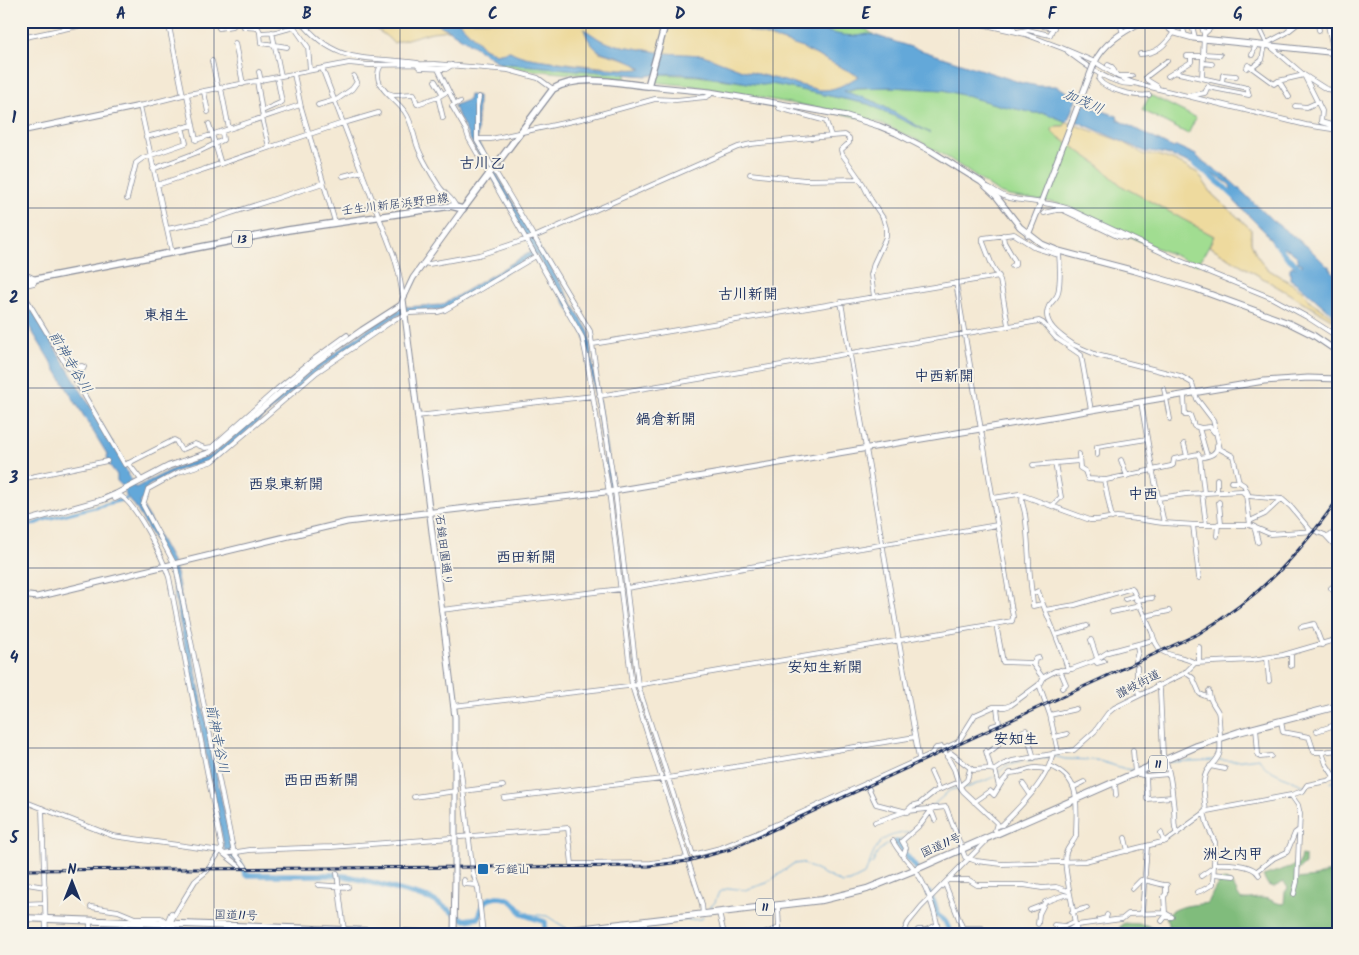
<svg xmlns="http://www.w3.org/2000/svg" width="1359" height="955" font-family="Kalam,'Klee One',sans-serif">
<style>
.green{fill:#a1dd91;stroke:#5e8678}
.forest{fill:#80bc7b;stroke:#4e766c}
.sand{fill:#eeda9e;stroke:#84847e}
.water{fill:#64a8d9;stroke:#406c9c}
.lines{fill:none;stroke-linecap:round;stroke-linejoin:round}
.stream{stroke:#64a8d9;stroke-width:1}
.canal{stroke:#64a8d9;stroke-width:3}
.river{stroke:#64a8d9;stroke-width:5.5}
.street-casing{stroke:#888c99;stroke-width:5.5}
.secondary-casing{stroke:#888c99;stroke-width:7}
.primary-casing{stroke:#888c99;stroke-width:8}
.highway-casing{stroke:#888c99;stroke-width:8}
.street{stroke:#fff;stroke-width:4}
.secondary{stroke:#fff;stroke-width:5}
.primary{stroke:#fff;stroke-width:5.5}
.highway{stroke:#fff;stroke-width:6}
.rail-casing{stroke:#1b2f5e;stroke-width:3}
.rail{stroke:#f7f3e8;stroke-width:1;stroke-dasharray:4;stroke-linecap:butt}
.secondary-bridge-casing{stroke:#888c99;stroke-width:7;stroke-linecap:butt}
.secondary-bridge{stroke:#fff;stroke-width:5}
.grid{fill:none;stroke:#1b2f5e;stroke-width:1;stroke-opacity:0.55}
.poi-dot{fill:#1f6fb2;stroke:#f7f3e8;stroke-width:2}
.labels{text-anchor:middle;stroke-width:4;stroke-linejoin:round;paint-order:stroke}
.shield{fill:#f7f3e8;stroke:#5d6a87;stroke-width:1}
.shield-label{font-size:11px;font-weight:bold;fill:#1b2f5e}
.street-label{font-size:12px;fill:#1b2f5e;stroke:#f7f3e8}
.poi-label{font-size:12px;fill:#1b2f5e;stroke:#f7f3e8;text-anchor:start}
.water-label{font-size:14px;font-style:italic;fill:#315383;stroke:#f7f3e8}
.quarter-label{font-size:15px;font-weight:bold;fill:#1b2f5e;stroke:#f7f3e8}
.neatline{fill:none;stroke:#1b2f5e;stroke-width:2}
.grid-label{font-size:16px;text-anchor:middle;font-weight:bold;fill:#1b2f5e}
</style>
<rect width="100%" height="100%" fill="#f7f3e8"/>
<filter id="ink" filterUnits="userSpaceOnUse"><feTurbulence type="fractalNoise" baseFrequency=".02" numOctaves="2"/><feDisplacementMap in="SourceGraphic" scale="10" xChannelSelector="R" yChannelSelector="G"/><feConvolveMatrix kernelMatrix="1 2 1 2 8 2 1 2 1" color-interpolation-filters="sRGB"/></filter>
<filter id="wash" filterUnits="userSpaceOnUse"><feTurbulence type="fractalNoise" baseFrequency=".0096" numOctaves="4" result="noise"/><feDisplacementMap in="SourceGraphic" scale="20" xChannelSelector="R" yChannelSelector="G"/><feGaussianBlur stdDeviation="1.12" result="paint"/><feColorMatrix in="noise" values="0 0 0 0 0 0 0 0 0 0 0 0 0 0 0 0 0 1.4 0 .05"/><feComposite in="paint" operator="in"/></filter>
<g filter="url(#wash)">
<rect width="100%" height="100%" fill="#f4e9d4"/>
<path class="green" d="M795,21H855L874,35C868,34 864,36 858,36C837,39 814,30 795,21Z
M499,63L625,74V79L499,67Z
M658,74L697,76L762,85L772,84L868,104L922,129L876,102L843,92L857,88L891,87L944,90L1002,106L1035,113H1045L1067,122L1064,126H1057L1053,133L1096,163L1122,186L1214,236L1198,265L1135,239L1069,207L1056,203L1009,196L999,193L950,159L919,141L880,123L823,109L694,86L653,82Z
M1150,95L1196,118L1188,134L1142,110Z"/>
<path class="forest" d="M1301,855L1305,856V864L1296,872V879L1316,877L1338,868V934H1120V926L1124,923C1132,924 1141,923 1149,926C1155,929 1156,932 1163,933L1169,929L1166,916C1175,905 1195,905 1208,903C1213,894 1220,869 1233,886C1237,891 1237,896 1242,900C1250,899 1260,897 1268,899C1274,901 1277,904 1284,904L1285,892L1288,888L1284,882L1274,887L1268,885L1263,876L1299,864Z"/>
<path class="sand" d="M320,21H393L412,23L410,21H432L449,30L432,32L393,43C387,35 369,23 358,24C343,25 334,32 320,21Z
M458,21H715L742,28L800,47L859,76C846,84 835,91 819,90L742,70L703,55L663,53L611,44L599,39L585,30L599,52L631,61L642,70C612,69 582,65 552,61C538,59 522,59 510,51L496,54L484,48Z
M1067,122L1123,142L1145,155H1158L1175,161L1198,173L1213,195L1251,229V242L1256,254L1266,268L1302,290L1310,301L1338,320V323L1209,246L1214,236L1122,186L1096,163L1053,133L1052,129L1057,126H1064Z"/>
<path class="water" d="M432,21H458L484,48L496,54L510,51C523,59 541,59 556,62C584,66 613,71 642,69C639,67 635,64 632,62C610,50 594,60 584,29L599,39L611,44L663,53L703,55L742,70L819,90C835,91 845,84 859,76L800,47L742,28L715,21H795L810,28L842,35L858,36L867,34L874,35L1022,83L1038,86H1056L1077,97L1067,122L1045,113H1035L1002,106L944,90L891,87L857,88L844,91L876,102L930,133L868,104L772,84L762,85C726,80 682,69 646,76L499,63L449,30Z
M469,95L478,96L477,141L589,332L591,354L613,489H610L590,364L584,335L536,254L444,309L403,313L390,320L318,370L215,459L181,469L148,486L143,500L140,502L172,561L177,577L232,851L244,866L245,868H242L225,852L171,577L165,559L135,506L126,496L122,486L117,481V475L108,463L107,454L21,313V292L115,447L135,488L181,465L212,455L313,369L365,331L403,307L442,305L534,250L470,139L454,107L455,105L468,100Z
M1083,102L1091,107L1117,116L1118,120L1167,145L1174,148L1176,146L1196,155L1201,160L1231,181L1273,221L1308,247L1327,266H1329L1334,274L1338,276V317C1320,306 1308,290 1290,279C1291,274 1288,270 1292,266L1299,269L1302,267V264L1298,262L1297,256L1289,250L1273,244L1266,233L1235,202L1230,185C1217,174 1161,147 1146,152L1076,121Z"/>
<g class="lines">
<path class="stream" d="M1219,760L1234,761L1259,758C1261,761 1263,765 1267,768C1271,771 1301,785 1305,786
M1169,762L1215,760
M997,774L1006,766L1016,763L1054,756L1065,759L1096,760L1126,769L1134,770
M1331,782L1338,780
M963,787H969L994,777
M930,808L950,790L959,788
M869,865C878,839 883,836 910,832
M518,906L530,914L547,916L566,928
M706,912L715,902L719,892L729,888L745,890L767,883L793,864L802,863L842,883L850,882L864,875L869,865L873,863C879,846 886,845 902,839
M640,934L654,923L702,919L703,917"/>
<path class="canal" d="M21,529L47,519L126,499"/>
<path class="river" d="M1194,163L1222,185L1237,199
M1274,241L1286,256L1305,272
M896,842L916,868
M240,863L246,875H334L351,877L431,899L465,920L478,918C482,913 482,905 486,901C489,898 493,898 497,897C510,897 516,903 522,914L545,922V934
M929,893L935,905L937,915L945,921L951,934"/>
</g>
</g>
<g filter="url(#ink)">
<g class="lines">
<g class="street-casing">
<path id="street" d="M168,21L183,95
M218,21L219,28L233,26
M290,21L308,47L310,70
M301,21C336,66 368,56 418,63
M968,21L1025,34L1062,48
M990,21L1014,29
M1043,21V26L1054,28
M1119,21L1123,33
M1171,21L1173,31
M1181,21L1185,36
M1191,21L1195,38
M1200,21L1204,34
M1225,21L1228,26
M1256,21L1267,44
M1288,21L1290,29
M1317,21L1319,30
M1327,21L1338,71
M244,27L258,28L260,32L262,33L276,32L294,27
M1329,29L1338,27
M272,32L281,76
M1016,32L1028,30L1050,35L1056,21
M260,33L261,43L275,45
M21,38L102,21
M235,43L243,84
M1267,43L1286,33L1301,21
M275,45L287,47
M1270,46L1304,75L1326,89L1338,91
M1062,48L1095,62L1119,77L1134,83L1306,125L1338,130
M1068,52C1084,64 1111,85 1132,84
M1140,54C1157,54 1165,45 1174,32
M1203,54L1220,55
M1252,55L1256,44
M1187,56H1203
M212,61L218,89
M1203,63L1212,64
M381,65C369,86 395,97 405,112C412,122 413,133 417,145C420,155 433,177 439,186C444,194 453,198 456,207
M417,65L420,68L446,69L452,65
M1108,65L1112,67L1117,76H1132
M1253,67L1262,60L1265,45
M322,68L394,256L399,274L403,297
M1247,68L1248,65L1274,84L1278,81L1304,75L1322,111L1321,122L1338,127
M438,69L455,104
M259,72L261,81
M1174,72L1247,88L1249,95L1208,87
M294,74L301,107L335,222
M1101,74L1099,80C1106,90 1137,97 1149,95
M1168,76L1191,62V56
M1202,78L1204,34L1218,21
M257,81L263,118
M435,81L442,93
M1279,81L1289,97
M1222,82L1223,75L1236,76
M221,88L229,129
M1158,89L1157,86L1147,80L1146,77L1167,61
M204,92L208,112
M388,93L394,95L414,94L417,104L438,97L448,91
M187,95L196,140L300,105
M1188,96L1205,93L1208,86
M438,97L443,118
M479,97L477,107V141L590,331L615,491L638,685L693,855L720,848L755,834L931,754L936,748L942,747L954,769L959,785L963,791L997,823L995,830L997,833
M335,101L352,89L357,82L354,76
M460,102L452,106L466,130L469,139L582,337L586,355L610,499L632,686L702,904L703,915
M318,105L335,100
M1295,106L1307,107L1318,102
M262,111L282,102L277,77
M262,118L269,147
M21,120L23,130
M344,123L378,113
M209,124L221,164
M831,136L845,135L849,138V143L841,150L842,154L863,184L871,200L883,218L886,228V237L874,263L871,275L874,297
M146,137L193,125
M477,139H491L586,118L655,99L676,100L706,97L710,95L711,93
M153,169L198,152L223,140L222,132
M750,174L805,180L860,179
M343,176L362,171
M157,185L343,123
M988,187C995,190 1001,196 1009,198C1029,202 1050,202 1069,209L1176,259L1272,298L1307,317L1338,337
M127,199L136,163L143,158L186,143L182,127
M1044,213L1057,210H1063L1117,236L1127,238
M167,229L207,221L323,183
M1003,235L1004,242L1015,261V265L1012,266
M172,253L140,106L183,95L349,63L369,65L435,64L508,70L538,78L553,89
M1059,253C1060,266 1061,280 1058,293C1057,298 1052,301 1049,306C1040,323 1062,337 1074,345
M424,263L429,264L479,255L534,237L738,147L751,144L831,136L826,121L779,108L778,104
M21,277L29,276L35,279L34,283L21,286
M21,290L68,368L82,366L84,367L83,369L72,372V374L125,465L174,440L176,441L181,450L195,444L205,448L212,447L214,449
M841,302L919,759
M1008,325L1000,280L992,265L983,242V238L1014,234L1036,248L1059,255
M593,344L999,276
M1074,345L1097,355L1180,376L1192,383L1197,399L1213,420L1220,449L1233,456L1239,482L1244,485L1249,496L1282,499L1291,507L1311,531
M1164,389L1166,398
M1184,395L1185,415H1190L1194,426L1201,428L1210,427L1214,432
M599,396L1039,321L1043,323L1056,338L1081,355L1091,410
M1166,398L1170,419
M417,416L593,396
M1199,428L1207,456
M1184,444L1187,456
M212,447L277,389L314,359L347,335
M1079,454L1080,468L1085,471L1088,479L1106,480L1171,466L1173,465L1174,459L1198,454L1200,458L1204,493
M1097,455V447L1147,439
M1200,458C1208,456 1218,455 1217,445
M1121,460L1127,476
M128,463L142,481
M1033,465L1079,461
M21,479L107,461
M1217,479V492
M1104,480L1112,518
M1231,482H1239
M1202,493L1206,525
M114,495L115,499L121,496C138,507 162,557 169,577L222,848L207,871L195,881L172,919L167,934
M1023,495C1020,502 1024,506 1025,514C1029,540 1028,567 1032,594L1038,591C1047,617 1060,642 1068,670
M993,498L1019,494L1090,520C1100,521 1108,517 1117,517C1133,518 1148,521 1164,523L1153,473L1141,402
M1159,498L1186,494L1242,491L1246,495L1250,525
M1219,502L1221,524
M1052,506L1061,497L1055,463
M1250,521L1265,514L1281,499
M1164,523L1196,525H1249L1270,534L1315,531L1325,535L1338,549
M1193,525L1199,578
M1254,526L1258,542
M1217,536L1218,524
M1327,536L1338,540
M1330,536L1337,529
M1338,583L1331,588L1338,595
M627,588L997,525
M1032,594L1033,606L1042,604
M1125,599L1135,596
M1136,600L1152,598
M441,610L621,589
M1045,610L1075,605L1132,588L1152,632C1159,662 1175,651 1195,663
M1112,612L1140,606
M1145,616L1169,611
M996,624L1003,662L1032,663L1043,678
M1301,627L1314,624L1322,645
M1056,635L1087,626
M1091,640L1097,658
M1267,658L1269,681
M1095,660L1097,663L1104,661
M1135,661L1138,652L1137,645
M1199,663V647
M1034,664L1035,659L1039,658
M1291,666V653
M1137,667V689L1139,694
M1060,670L1066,684L1062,688
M1185,672L1193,678L1200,694L1210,698
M1039,684L1050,715L1058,752
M1157,685L1160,690L1163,755C1171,771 1172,792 1174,810C1175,819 1173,826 1177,834
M453,706L637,685L1012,621L1013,617L956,283
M1050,715L1076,709
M1281,721L1283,732L1309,737L1314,752H1322L1326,764L1335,778
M992,726L999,724L997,707
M1256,727L1258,754L1260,757L1271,756
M1023,731L1026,730L1034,758
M1317,731L1338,724
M1055,737L1067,734
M943,749L958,742L975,715L993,707H1005L1011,705L1041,683L1044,677L1055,671L1072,669L1094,661L1108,652L1153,640
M1133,750L1135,773L1146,776L1169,774
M986,751L991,769
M1322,752L1338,750
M456,753L460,763L473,873L478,889L483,934
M987,754L998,745
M947,757L951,753L973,770L988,769L995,770L1004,764L1012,761L1052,754
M1050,766C1083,779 1076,806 1076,836C1074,842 1068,846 1066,853C1063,863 1069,888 1071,899C1074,912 1073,921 1078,934
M1210,766L1225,769
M995,770L999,787
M931,772L939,790
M1146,776L1147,799L1172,797
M866,783L876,804L907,812
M1115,783L1116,795
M1023,784L1030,794
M960,786L967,780L970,769
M1074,787L1084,782
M463,791L503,786
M1291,795L1298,805L1300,814L1297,882L1294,894
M414,797L456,791
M504,798L662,779L915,737
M21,800L113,836L221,851L224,854L250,850L331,847L451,838
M974,802L990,791L994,795L1002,782L1010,773C1025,773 1031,764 1048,770
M42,808L46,934
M931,810L935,820
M908,811L946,807L965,857L976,861L1002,864L1085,861L1166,841L1207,811L1291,795L1303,791L1307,785L1327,781L1338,777
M1206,812C1205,800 1201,784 1206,773C1210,764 1219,761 1220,751C1221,747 1219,714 1218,712C1214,704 1209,701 1209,691
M875,822L907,811L912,806L919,804L934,792L958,782
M997,826L1002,825C1021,805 1048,781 1053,753L1074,750L1095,731L1108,713L1114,708L1185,673L1195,663L1252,660L1283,655L1338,639
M1161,833L1164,842
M460,837L568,828L572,864L651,863L687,858
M1125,838L1128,851
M893,841C897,850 905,858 912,866C927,885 935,910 939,934
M224,854L239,866
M903,857L906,848L902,841L921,824L933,808
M1214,864C1225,863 1254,864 1259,875
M245,866L234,852L232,844L176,567L143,505L148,489L179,472L213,461L317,372L395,319L410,313L438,312L445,310L536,256
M1257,871L1274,858L1287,852L1295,833L1299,830
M337,873L344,930
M1214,874L1234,876
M1201,876L1214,867
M464,880V884L477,885
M948,880H969L977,885H1024L1042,888L1056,887L1068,891
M21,883L45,887
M945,884L965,934
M318,885L348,887
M1132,889L1141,880C1151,880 1158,885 1167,885
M1197,892L1203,890L1213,884L1215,842L1208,827L1204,812
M21,904L45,903
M91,907L118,911L135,918H161L168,923
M1030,910L1043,905
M1072,912L1087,908
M719,913L724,934
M1142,913L1147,847
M1099,920L1106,918L1107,915
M1162,921L1165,917H1172L1165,913L1164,896L1166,894V885
M167,922L171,913
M1038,924L1039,914L1045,902L1064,895L1070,896
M1054,925L1065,926L1074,922
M963,928H982
M918,930H926L937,925
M90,934V921
M162,934L165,923
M763,934L779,928L778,906
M903,934L908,923L921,907L985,842L984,840
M1063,934L1077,925L1122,919L1128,914L1165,913"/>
</g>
<g class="secondary-casing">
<path id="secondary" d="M1160,21L1175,33L1193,38L1338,53
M1094,64C1103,43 1123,32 1143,21
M648,86L710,92L804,108L847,116L879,126L896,133L931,151L981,182L996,196L1020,227L1042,244L1059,251L1135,271L1196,289L1289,323L1313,335L1338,352
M21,131L140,106
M1028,235L1042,200
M21,524L30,520L102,500L116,494L169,466L211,452L315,363L362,330L401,305L403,300
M21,595L37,597L347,522L614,491L1264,381L1308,378L1338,379
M455,866V717L403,299L413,278L463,209
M454,934L455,875"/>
</g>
<g class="primary-casing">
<path id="primary" d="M21,282L288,230L451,206L463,209L553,89C580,74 618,83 648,86L666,21"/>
</g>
<g class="highway-casing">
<path id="highway" d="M21,918L450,934
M536,934L822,900L867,889L914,870L1197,746L1239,732L1338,706"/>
</g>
<use href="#street" class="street"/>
<use href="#secondary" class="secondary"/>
<use href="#primary" class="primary"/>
<use href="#highway" class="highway"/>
<g class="rail-casing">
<path id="rail" d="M21,870L649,866L688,861L731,849L1198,634C1261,596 1295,559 1338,499"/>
</g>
<use href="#rail" class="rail"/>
<g class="secondary-bridge-casing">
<path id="secondary-bridge" d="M1042,200L1094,64
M455,866V875"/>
</g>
<use href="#secondary-bridge" class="secondary-bridge"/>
</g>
</g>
<path class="grid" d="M214,21V934M400,21V934M586,21V934M773,21V934M959,21V934M1145,21V934M21,208H1338M21,388H1338M21,568H1338M21,748H1338"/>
<rect class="poi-dot" x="477" y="863" width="12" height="12" rx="2.5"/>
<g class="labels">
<g class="shield">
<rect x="232" y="230.5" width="20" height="17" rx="4"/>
<rect x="1149" y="755.5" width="18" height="17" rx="4"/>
<rect x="756" y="898.5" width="18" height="17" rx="4"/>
</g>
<g class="shield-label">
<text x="242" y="243">13</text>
<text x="1158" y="768">11</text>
<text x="765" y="911">11</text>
</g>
<g class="street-label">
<text transform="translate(395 204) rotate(-7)" y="4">壬生川新居浜野田線</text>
<text transform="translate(444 550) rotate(83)" y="4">石鎚田園通り</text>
<text transform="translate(1138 684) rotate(-27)" y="4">讃岐街道</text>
<text transform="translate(941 845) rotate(-24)" y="4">国道11号</text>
<text transform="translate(236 915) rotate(2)" y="4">国道11号</text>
</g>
<g class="poi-label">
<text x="494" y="873">石鎚山</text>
</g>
<g class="water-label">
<text transform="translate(1084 101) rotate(24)" y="5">加茂川</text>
<text transform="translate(71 362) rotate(59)" y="5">前神寺谷川</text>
<text transform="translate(218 739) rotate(79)" y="5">前神寺谷川</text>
</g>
<g class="quarter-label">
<text x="482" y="168">古川乙</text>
<text x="748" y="299">古川新開</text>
<text x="166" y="320">東相生</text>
<text x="944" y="381">中西新開</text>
<text x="666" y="424">鍋倉新開</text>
<text x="286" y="489">西泉東新開</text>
<text x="1143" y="499">中西</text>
<text x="526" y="562">西田新開</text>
<text x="825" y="672">安知生新開</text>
<text x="1016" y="744">安知生</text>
<text x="321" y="785">西田西新開</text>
<text x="1233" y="859">洲之内甲</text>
</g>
</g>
<rect width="1359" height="955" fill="none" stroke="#f7f3e8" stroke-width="55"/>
<g transform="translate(72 882)" stroke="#f7f3e8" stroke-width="4" paint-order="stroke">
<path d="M0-4L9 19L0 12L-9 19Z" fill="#1b2f5e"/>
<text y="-8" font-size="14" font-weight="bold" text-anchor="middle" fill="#1b2f5e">N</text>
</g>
<rect x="28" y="28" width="1304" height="900" class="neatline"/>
<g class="grid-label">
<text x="121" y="19">A</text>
<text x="307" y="19">B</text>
<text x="493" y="19">C</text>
<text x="680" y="19">D</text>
<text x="866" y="19">E</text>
<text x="1052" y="19">F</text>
<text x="1238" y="19">G</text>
<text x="14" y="123">1</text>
<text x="14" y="303">2</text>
<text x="14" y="483">3</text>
<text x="14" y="663">4</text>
<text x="14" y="843">5</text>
</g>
</svg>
